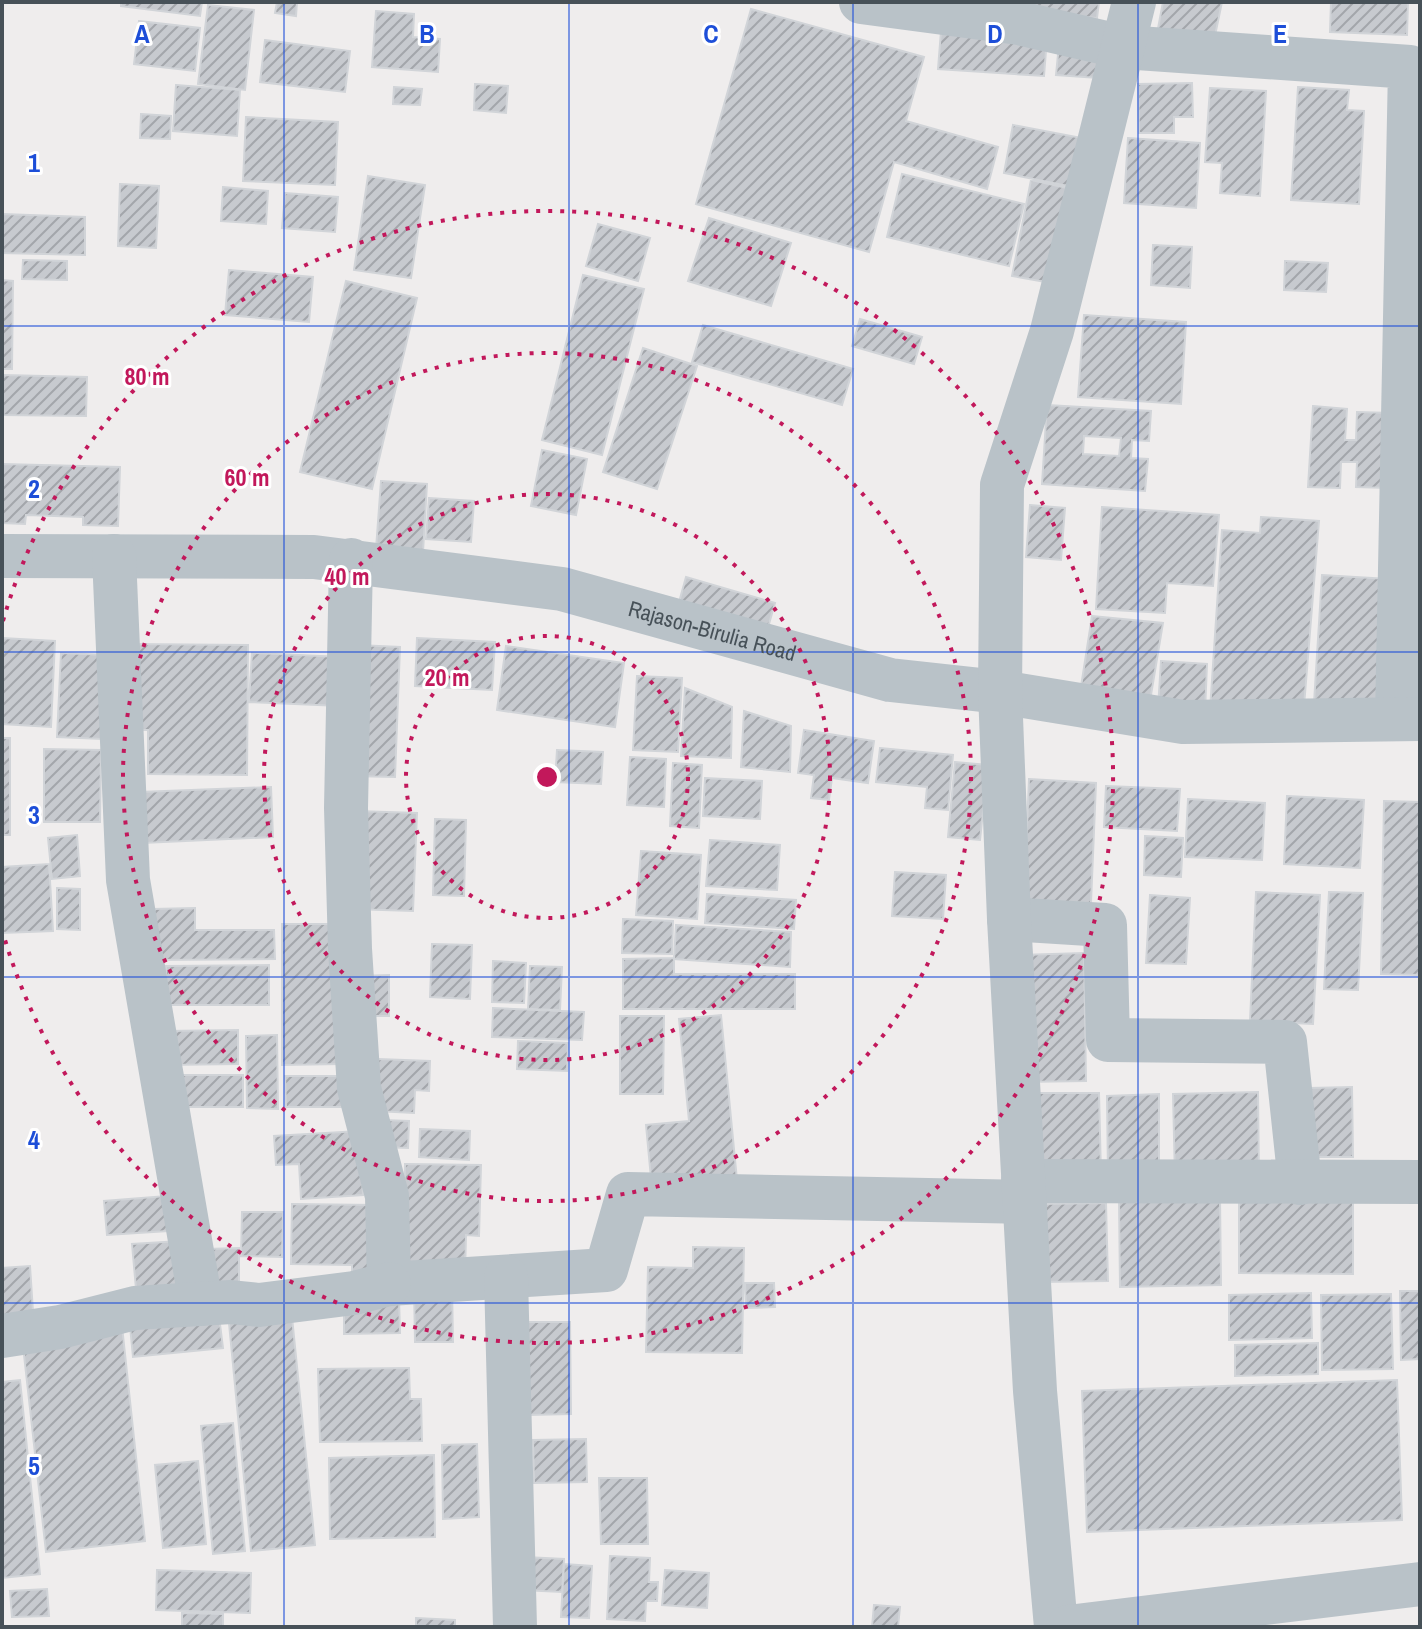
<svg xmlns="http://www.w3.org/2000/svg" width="1422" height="1629" font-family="'Archivo Narrow',sans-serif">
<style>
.building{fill:url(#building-hatch);stroke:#d1d4d8;stroke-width:2;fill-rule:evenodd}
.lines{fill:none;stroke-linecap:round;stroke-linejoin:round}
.minor{stroke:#b9c2c8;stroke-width:44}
.grid{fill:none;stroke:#1d4ed8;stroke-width:2;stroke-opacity:0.55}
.ring{fill:none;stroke:#c2185b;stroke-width:4;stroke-dasharray:4 8}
.labels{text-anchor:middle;stroke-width:6;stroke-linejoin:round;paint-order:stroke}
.street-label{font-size:22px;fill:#475158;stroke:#fff}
.grid-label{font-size:26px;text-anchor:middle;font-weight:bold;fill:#1d4ed8;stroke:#fff;stroke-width:6;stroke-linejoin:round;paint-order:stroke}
.centre{fill:#c2185b;stroke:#fff;stroke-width:4}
.ring-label{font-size:24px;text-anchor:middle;font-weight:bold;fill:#c2185b;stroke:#fff;stroke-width:6;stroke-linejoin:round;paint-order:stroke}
</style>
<defs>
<pattern id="building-hatch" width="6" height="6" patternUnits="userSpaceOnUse" patternTransform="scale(2)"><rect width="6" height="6" fill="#c7cacf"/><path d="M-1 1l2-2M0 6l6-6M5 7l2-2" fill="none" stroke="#a3a6ab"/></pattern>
</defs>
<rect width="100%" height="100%" fill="#efeded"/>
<path class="building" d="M121,2H202L200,16L121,6Z
M277,2H297L296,16L275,13Z
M1006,2H1099L1097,18L1005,11Z
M1163,2H1222L1212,50L1156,39Z
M1331,2H1408L1407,35L1330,32Z
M208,5L254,10L245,90L198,84Z
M751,9L924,57L906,121L998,147L987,189L894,162L869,252L696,204Z
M376,11L414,14L413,37L440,39L438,72L372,67Z
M139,21L200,28L195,71L134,64Z
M941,31L1047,38L1044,76L938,69Z
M265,40L350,51L345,92L260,82Z
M1059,44L1100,47L1098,78L1056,75Z
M1192,83L1193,117H1174V133H1139L1138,84Z
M475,84L508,86L506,113L474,110Z
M176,85L240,90L237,136L173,131Z
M394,87L422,89L420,105L393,104Z
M1298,87L1349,90L1347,110L1364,111L1359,204L1291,200Z
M1210,88L1266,91L1260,196L1220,193L1222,163L1205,162Z
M141,114L171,116L170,139L140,138Z
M246,117L338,122L335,185L243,181Z
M1013,125L1087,139L1078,188L1004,173Z
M1128,138L1200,143L1196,208L1124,203Z
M902,174L1024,204L1009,266L887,237Z
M368,176L425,185L411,278L354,270Z
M1031,180L1076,190L1057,284L1012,276Z
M120,184L159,186L156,248L118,246Z
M223,187L268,191L266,224L221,221Z
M285,193L338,197L335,232L282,228Z
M2,214L85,217V255L2,253Z
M709,218L791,243L771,306L688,281Z
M598,224L650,238L638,281L586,266Z
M1153,245L1192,247L1190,288L1151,285Z
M23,260L67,261V280L22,279Z
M1285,261L1328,263L1326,292L1284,290Z
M229,270L313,277L309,322L225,315Z
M583,275L644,289L602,455L542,440Z
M2,280L13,281L12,369H2Z
M346,281L417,298L372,489L300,472Z
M1084,315L1186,322L1181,404L1078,397Z
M860,319L922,337L914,364L852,346Z
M703,325L853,369L842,405L692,362Z
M643,348L697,366L657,489L603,472Z
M2,375L87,377L86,416L2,415Z
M1047,405L1151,411L1149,441L1132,440L1131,458L1148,459L1145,491L1042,484ZM1084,436L1121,438L1119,456L1083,454Z
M1313,406L1347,409L1345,440H1356L1357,412L1392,413L1388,488L1356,487L1357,462H1341L1340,488L1308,487Z
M542,450L587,459L576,515L531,506Z
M2,464L120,467L118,526L83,525V517L26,515L25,524L2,523Z
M381,481L427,484L423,552L376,549Z
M429,498L474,501L471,542L426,539Z
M1030,505L1065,508L1061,560L1026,557Z
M1102,507L1219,515L1213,586L1167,583L1165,613L1096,609Z
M1261,517L1319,521L1304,706L1210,710L1222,530L1260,533Z
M1322,575L1388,579L1379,708L1314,703Z
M686,577L775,603L765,638L676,613Z
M1092,616L1163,623L1149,707L1080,693Z
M2,638L55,641L51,727L2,724Z
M417,638L495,642L492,690L415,686Z
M128,644L248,645L247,775L148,774V730H128Z
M357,645L400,647L395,777L352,776Z
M506,646L624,663L615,727L497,710Z
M61,653L106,655L102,739L57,737Z
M252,653L342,657L340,706L249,702Z
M1161,661L1207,664L1205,712L1158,708Z
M637,676L682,678L678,752L633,750Z
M685,688L732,707L731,758L681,756Z
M744,711L791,726L790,772L741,767Z
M804,730L874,741L868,783L832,778L829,800L811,798L814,775L798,773Z
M2,738H10V835H2Z
M880,748L953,755L948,810L925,808L927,787L876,782Z
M44,749L101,750L100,822H44Z
M557,750L603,752L601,784L555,782Z
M630,757L666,759L664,807L627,805Z
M955,762L988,765L980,840L948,837Z
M673,763L702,765L699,828L670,826Z
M705,778L762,781L760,819L703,816Z
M1029,779L1096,783L1091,903L1024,900Z
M1106,786L1180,789L1177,831L1104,827Z
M271,787L273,837L143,843L140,792Z
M1287,796L1364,800L1360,868L1284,864Z
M1188,799L1265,803L1262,860L1185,857Z
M1384,801L1420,802V975L1381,974Z
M356,811L417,813L413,911L352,909Z
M435,819L466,820L464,896L433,895Z
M77,835L80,876L52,879L48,838Z
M1145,836L1183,838L1181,877L1144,875Z
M710,840L780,845L777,890L706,886Z
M641,851L701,855L697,919L636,915Z
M49,864L53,931L2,933V867Z
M895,872L946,875L943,919L892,916Z
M57,888L80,889V930L57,929Z
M1256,892L1320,895L1313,1024L1250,1021Z
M1329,892L1363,893L1358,990L1324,989Z
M707,894L796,900L794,929L705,923Z
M1150,895L1190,898L1186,964L1146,963Z
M195,908V930H274L275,959L153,960V909Z
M623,919L673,921L672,954L622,953Z
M282,924H340L341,1064L282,1065Z
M676,925L791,932L790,967L674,959Z
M432,944L472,945L470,999L430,997Z
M1084,953L1086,1081L1021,1082L1020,955Z
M674,958V974H795V1009H623V959Z
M493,961L526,963L524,1003L492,1002Z
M269,965V1005H166V966Z
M530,966L562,967L560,1010L528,1009Z
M389,975V1016H360V976Z
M493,1008L584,1012L582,1040L492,1037Z
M721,1015L737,1180L652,1189L646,1125L689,1121L679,1019Z
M620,1016H664L663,1094H620Z
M238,1030V1064L166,1065V1031Z
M277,1035L278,1109L247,1108L246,1036Z
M518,1041L568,1043L567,1071L517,1069Z
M378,1059L430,1061L429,1091L415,1090L414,1113L376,1111Z
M178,1075H243V1107H178Z
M285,1076H350L351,1107H286Z
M1352,1087L1353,1157H1312L1310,1088Z
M1258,1092L1259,1177L1175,1179L1173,1094Z
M1037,1093H1099L1101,1175L1039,1177Z
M1159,1094V1174L1108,1175L1107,1096Z
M383,1120L409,1121L408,1148L381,1147Z
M420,1129L470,1131L469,1160L419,1157Z
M359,1131L363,1195L301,1199L299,1164L276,1165L274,1136Z
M405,1164L481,1165L479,1236L466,1235L465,1274L403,1273Z
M1239,1189H1353V1274L1239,1273Z
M166,1196L168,1231L107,1235L104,1201Z
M1220,1196L1221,1285L1120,1287L1119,1198Z
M1106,1203L1108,1281L1041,1282L1040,1204Z
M292,1204L375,1205L373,1286H352V1265L291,1264Z
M242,1212H283L282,1257L241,1256Z
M180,1241L184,1297L137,1300L132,1244Z
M693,1247L744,1248L742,1353L646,1352L648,1267L693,1268Z
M239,1248V1295H208L207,1249Z
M30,1266L34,1327L2,1329V1268Z
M745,1283H774L775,1307L746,1308Z
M414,1287H452L453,1342H415Z
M1400,1291H1420V1359L1401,1360Z
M1311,1293L1312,1338L1229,1340V1295Z
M1391,1294L1393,1369L1322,1370L1321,1295Z
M399,1298L400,1333L344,1334V1299Z
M291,1307L315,1545L251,1551L228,1313Z
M218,1308L223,1348L133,1357L129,1316Z
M528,1322H570L571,1414L529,1415Z
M122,1326L145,1541L46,1552L22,1337Z
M1318,1343V1374L1235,1376V1345Z
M409,1368L410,1399H421L422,1441L320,1442L318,1369Z
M20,1380L40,1574L2,1578V1382Z
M1397,1380L1402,1520L1087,1532L1082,1391Z
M233,1423L245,1551L213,1554L201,1426Z
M586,1439L587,1482L534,1483L533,1440Z
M477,1444L479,1517L443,1519L442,1445Z
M434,1455L435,1537L330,1539L329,1458Z
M198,1461L206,1544L163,1548L155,1465Z
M599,1478H647L648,1544H601Z
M610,1556L650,1558L649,1582H658L657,1601H646L645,1621L607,1619Z
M525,1557L564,1559L562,1592L522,1590Z
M564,1564L592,1566L589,1618L561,1617Z
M157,1570L251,1573L250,1613L156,1610Z
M665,1570L709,1573L707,1608L662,1605Z
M47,1589L49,1616L12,1617L10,1591Z
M874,1605L900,1607L898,1627H872Z
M182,1613L223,1614V1627H182Z
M416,1618L455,1620V1627H416Z"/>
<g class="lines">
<g class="minor">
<path d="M861,2L1019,23L1123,47L1410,67L1397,719"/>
<path id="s1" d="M2,556L314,557L562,589L890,680L1000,692L1183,722L1420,719"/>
<path d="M114,556L128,880L201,1304"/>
<path d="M351,560L346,808L350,949L359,1088L387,1196L389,1284L606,1270L628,1194L1025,1202"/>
<path d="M1009,919L1105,925L1108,1040L1285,1042L1300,1183"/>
<path d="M1023,1181L1420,1182"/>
<path d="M506,1277L515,1627"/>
<path d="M2,1336L60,1327L135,1308L231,1302L259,1305L354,1293L389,1284"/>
<path d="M1056,1627L1035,1391L1009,919L1000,692L1002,485L1052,331L1134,2"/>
<path d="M1068,1627L1420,1584"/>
</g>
</g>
<path class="grid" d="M284,2V1627M569,2V1627M853,2V1627M1138,2V1627M2,326H1420M2,652H1420M2,977H1420M2,1303H1420"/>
<g class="ring">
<circle cx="547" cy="777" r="141"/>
<circle cx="547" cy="777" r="283"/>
<circle cx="547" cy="777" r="424"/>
<path d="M3 621A566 566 0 1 1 3 933"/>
</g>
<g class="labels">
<g class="street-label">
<text dy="8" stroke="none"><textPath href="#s1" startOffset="718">Rajason-Birulia Road</textPath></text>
</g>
</g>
<g class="grid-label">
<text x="142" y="43">A</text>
<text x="427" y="43">B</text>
<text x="711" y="43">C</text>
<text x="995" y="43">D</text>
<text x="1280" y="43">E</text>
<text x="34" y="172">1</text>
<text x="34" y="498">2</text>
<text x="34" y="824">3</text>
<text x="34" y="1149">4</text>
<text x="34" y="1475">5</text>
</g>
<circle cx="547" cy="777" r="12" class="centre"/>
<g class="ring-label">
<text x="147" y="385">80 m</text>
<text x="247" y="486">60 m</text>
<text x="347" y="585">40 m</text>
<text x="447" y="686">20 m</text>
</g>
<rect width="1422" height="1629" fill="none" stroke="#475158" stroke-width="8"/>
</svg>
